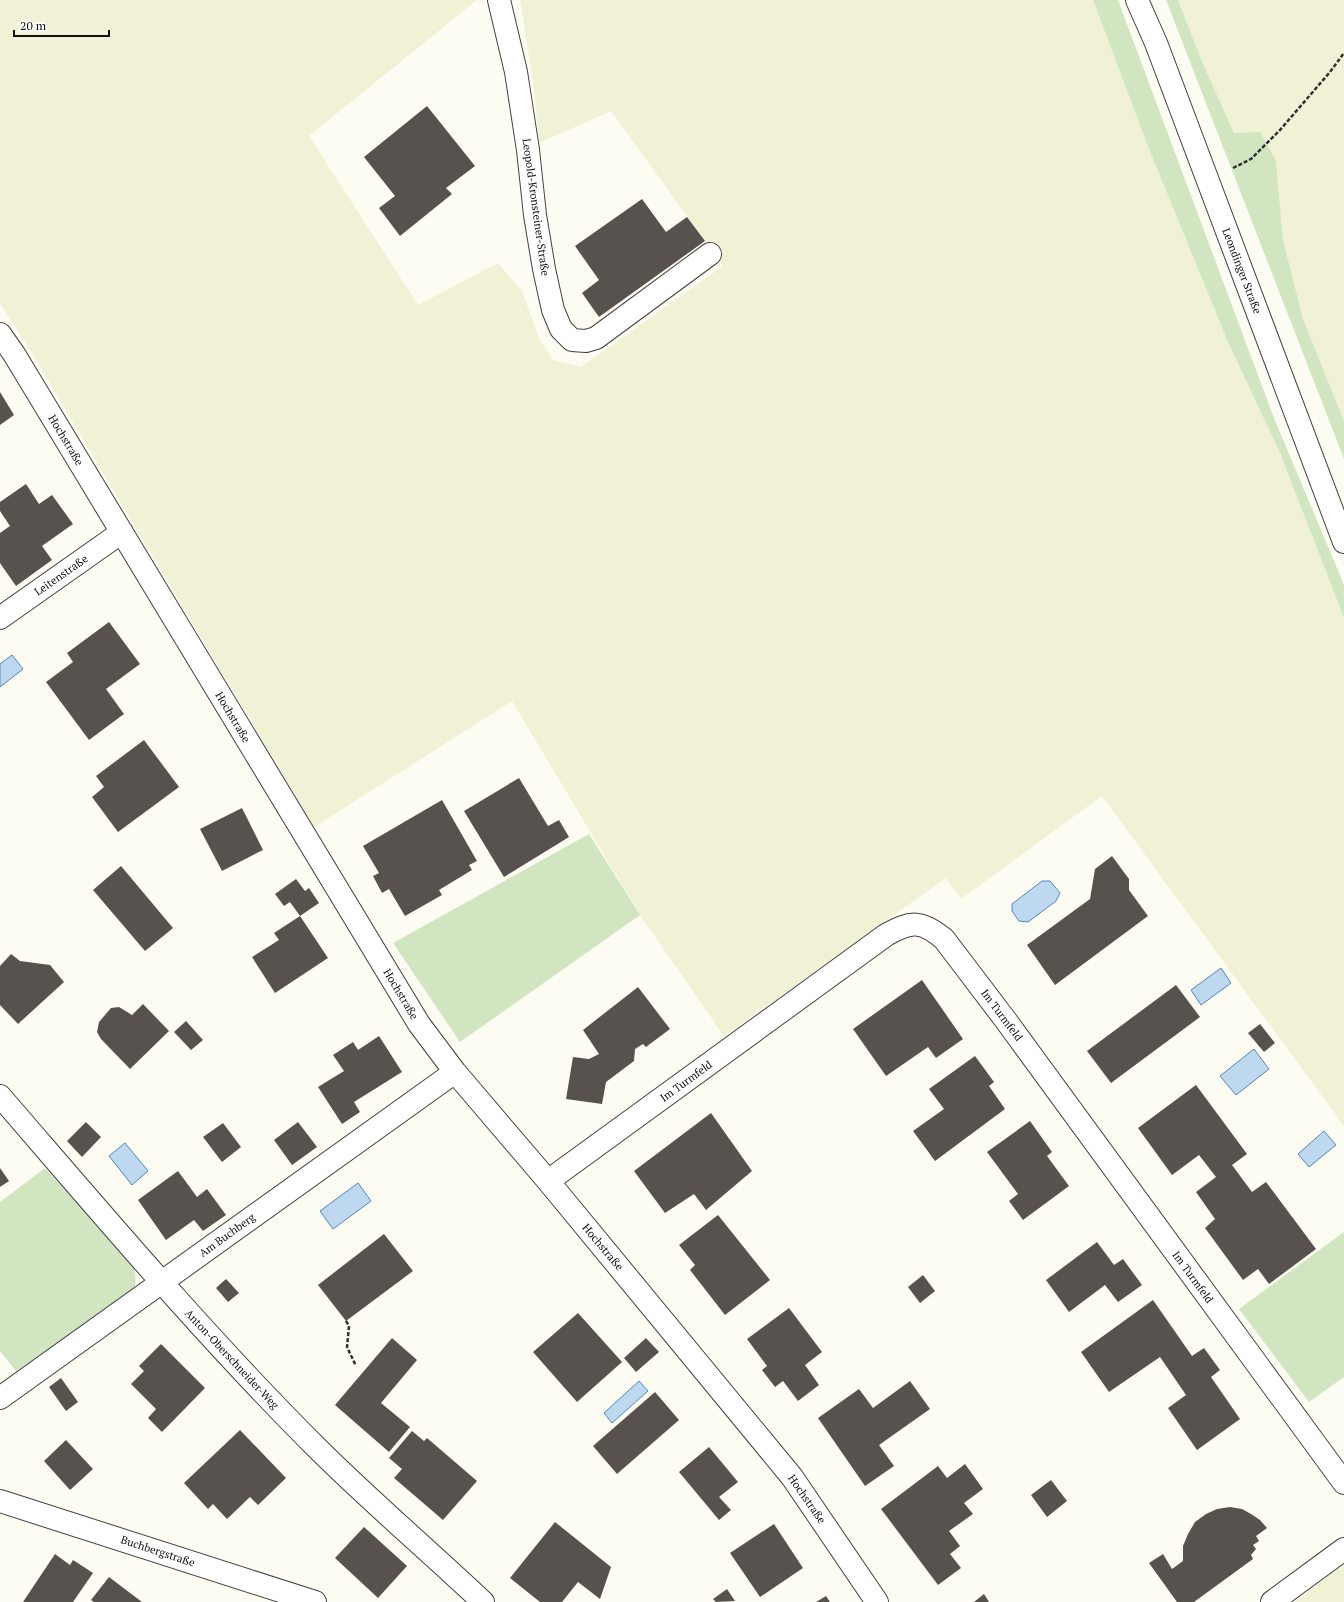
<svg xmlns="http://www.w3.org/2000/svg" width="1344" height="1602" font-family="'PT Serif',serif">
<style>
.farmland{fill:#f1f1d6}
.green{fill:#d0e5c0}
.water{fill:#bed8ef;stroke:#4e87bd}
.building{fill:#57524d}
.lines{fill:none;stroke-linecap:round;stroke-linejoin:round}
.minor-casing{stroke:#424242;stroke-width:24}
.path{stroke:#313131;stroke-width:2.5;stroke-dasharray:4 2;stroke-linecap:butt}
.minor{stroke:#fff;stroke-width:22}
.labels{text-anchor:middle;stroke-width:4;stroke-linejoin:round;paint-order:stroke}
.street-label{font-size:11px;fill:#0f0f0f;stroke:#fff}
</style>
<rect width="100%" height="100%" fill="#fdfcf3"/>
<path class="farmland" d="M0,0H477L309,136L418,305L498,263L522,291L539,338L553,360L581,367L723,266L611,111L539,143L533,81L520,0H1093L1147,144L1228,342L1280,453L1344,618V1126L1102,796L961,899L946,878L724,1036L640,915L512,701L314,827L28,347L0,303Z
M1178,0H1344V421L1303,319L1283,240L1276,161L1234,133L1203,64Z
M1344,1565V1602H1294Z"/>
<path class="green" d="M1093,0H1118L1274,418L1342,580L1344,586V618L1280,453L1228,342L1147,144Z
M1166,0H1178L1203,64L1234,133L1260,132L1276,161L1283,240L1303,319L1344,421V459Z
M589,834L640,915L460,1042L393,943Z
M45,1168L130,1259C137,1271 136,1281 134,1294L16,1371L0,1351V1202Z
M1344,1232V1377L1309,1402L1239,1309Z"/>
<path class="water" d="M12,655L23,669L0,687V664Z
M1042,881H1050L1060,893L1056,901L1028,922L1019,921L1012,911V904Z
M1221,968L1231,983L1201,1005L1191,990Z
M1254,1049L1269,1069L1236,1095L1220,1076Z
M1324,1131L1336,1145L1309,1167L1298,1154Z
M125,1143L148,1171L132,1185L109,1156Z
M358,1183L371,1201L333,1229L320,1211Z
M639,1381L648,1391L612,1423L604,1413Z"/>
<path class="building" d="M427,106L475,166L446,188L452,194L400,236L379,208L395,196L364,157Z
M642,199L666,232L687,217L705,241L599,317L582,293L599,280L575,246Z
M0,392L14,415L0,425Z
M26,484L39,504L52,495L73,524L42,546L52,560L16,586L0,563V533L10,526L0,511V502Z
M109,622L140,664L106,689L124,714L89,740L46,682L73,662L67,653Z
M144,740L179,787L118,832L92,797L104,787L96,776Z
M519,778L548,826L559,820L569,837L504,877L464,811Z
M442,800L477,861L469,865L472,870L439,890L442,895L405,916L389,889L382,893L373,876L379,873L363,846Z
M242,808L263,850L222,871L200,829Z
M1112,856L1129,879V890L1148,916L1055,985L1027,945L1090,899L1095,869Z
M121,866L173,928L145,951L93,890Z
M296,879L305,891L309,888L319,903L300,916L290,902L284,906L275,894Z
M300,916L328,958L275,993L252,957L279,940L274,933Z
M11,954L20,961L50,965L64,982L18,1024L0,1005V966Z
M922,980L963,1039L936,1058L928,1047L886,1076L853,1029Z
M1176,985L1200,1017L1111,1083L1087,1051Z
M638,987L670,1029L646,1047L643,1044L635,1049L634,1061L606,1082L602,1104L566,1099L573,1057L589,1059L599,1054L583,1030Z
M143,1004L169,1031L130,1069L101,1039L97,1032L99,1022L111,1008L119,1007L132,1015Z
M186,1021L203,1040L191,1050L174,1032Z
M1260,1024L1275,1043L1264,1052L1248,1033Z
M379,1036L402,1072L354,1102L360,1112L342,1124L318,1087L344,1071L333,1055L353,1042L358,1050Z
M975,1056L994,1082L989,1086L1005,1109L935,1161L913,1131L944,1109L929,1089Z
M1196,1085L1247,1154L1232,1165L1252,1192L1266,1182L1316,1249L1269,1284L1258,1269L1243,1280L1205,1228L1215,1219L1196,1192L1216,1177L1199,1155L1172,1175L1138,1128Z
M711,1113L752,1171L706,1210L694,1194L665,1213L634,1171Z
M1030,1121L1052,1152L1047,1156L1069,1186L1023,1220L1009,1201L1018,1194L987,1152Z
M86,1122L101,1137L82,1157L67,1141Z
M298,1122L317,1147L292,1165L274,1140Z
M223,1123L241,1147L222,1162L203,1137Z
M0,1168L9,1181L0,1187Z
M178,1171L197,1197L207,1189L226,1215L203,1231L194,1220L166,1240L138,1200Z
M718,1215L770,1280L725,1315L690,1270L695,1265L679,1245Z
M384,1234L413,1271L346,1321L318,1285Z
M1097,1242L1114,1265L1123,1259L1142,1285L1118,1302L1105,1285L1069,1312L1046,1280Z
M923,1275L935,1291L920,1303L908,1287Z
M226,1279L239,1293L228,1302L216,1288Z
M1153,1300L1192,1356L1204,1348L1220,1370L1211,1377L1240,1419L1197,1450L1168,1408L1186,1395L1160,1357L1109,1392L1081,1352Z
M789,1308L822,1352L805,1365L819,1385L798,1401L783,1381L775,1387L762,1370L767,1366L747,1339Z
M578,1313L622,1362L577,1402L533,1352Z
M392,1338L417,1360L381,1403L410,1427L389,1452L335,1405Z
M646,1338L659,1352L636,1372L624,1358Z
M161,1344L205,1388L162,1432L148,1418L156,1409L131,1384L144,1371L139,1366Z
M61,1378L78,1402L66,1411L49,1387Z
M910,1381L930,1409L879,1445L894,1466L865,1486L818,1418L859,1389L873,1408Z
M655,1392L679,1420L617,1474L593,1446Z
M240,1430L286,1478L258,1505L250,1497L227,1519L213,1504L208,1509L184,1483Z
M412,1431L424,1441L427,1438L477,1481L443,1520L394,1478L402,1469L389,1458Z
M66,1440L93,1469L70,1490L44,1461Z
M709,1447L738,1482L719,1497L731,1510L719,1520L679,1472Z
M965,1464L983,1489L964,1503L973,1514L949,1531L960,1546L950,1554L961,1568L938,1585L881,1509L938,1466L947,1478Z
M1051,1480L1067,1501L1047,1517L1031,1495Z
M1230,1507L1242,1509L1251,1514L1260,1520L1267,1528L1256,1536L1259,1541L1253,1545L1256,1549L1251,1555L1253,1559L1194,1602H1177L1149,1563L1163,1554L1172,1569L1183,1561V1546L1188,1534L1195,1522L1206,1514L1217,1509Z
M555,1522L611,1567L600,1599L578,1582L562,1602H540L510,1578Z
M774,1524L803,1568L760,1597L730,1553Z
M364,1527L407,1566L378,1598L335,1558Z
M55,1554L70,1565L73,1560L93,1573L73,1602H23Z
M109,1577L142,1602H94L91,1600Z
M727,1589L735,1601L716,1602L713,1599Z
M984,1594L989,1602H974Z
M826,1596L830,1602H816Z"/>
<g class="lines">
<g class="minor-casing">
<path id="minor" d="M499,0L516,72L528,150L535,215L544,269L553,310L561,329L572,340L586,341L596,338L710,254
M1137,0L1156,43L1344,542
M0,334L14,354L419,1024L455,1072L548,1181L792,1477L877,1602
M0,618L122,532
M0,1096C103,1215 204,1335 315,1446C369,1500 428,1550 483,1602
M548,1181L886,935C911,921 921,920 944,939L1007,1022L1344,1483
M0,1398L455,1072
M0,1501L315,1602
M1272,1602L1344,1549"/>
</g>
<path class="path" d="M1233,168L1251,159L1280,130L1330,72L1344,53
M346,1321L349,1326L347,1347L356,1366"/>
<use href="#minor" class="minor"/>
</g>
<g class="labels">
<g class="street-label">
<text transform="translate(536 207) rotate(82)" y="4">Leopold-Kronsteiner-Straße</text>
<text transform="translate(1242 271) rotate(69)" y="4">Leondinger Straße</text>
<text transform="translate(66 440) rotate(59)" y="4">Hochstraße</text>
<text transform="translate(61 575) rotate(-35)" y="4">Leitenstraße</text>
<text transform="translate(233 717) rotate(59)" y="4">Hochstraße</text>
<text transform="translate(401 994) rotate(59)" y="4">Hochstraße</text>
<text transform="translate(1002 1015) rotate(53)" y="4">Im Turmfeld</text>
<text transform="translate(686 1081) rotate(-36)" y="4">Im Turmfeld</text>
<text transform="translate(227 1235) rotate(-36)" y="4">Am Buchberg</text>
<text transform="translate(603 1247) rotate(50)" y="4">Hochstraße</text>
<text transform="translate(1193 1277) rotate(54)" y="4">Im Turmfeld</text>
<text transform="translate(232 1359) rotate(47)" y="4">Anton-Oberschneider-Weg</text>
<text transform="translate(807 1499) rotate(55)" y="4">Hochstraße</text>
<text transform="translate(158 1551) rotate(18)" y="4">Buchbergstraße</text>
</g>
</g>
<path d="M14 30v6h95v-6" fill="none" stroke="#0f0f0f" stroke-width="2"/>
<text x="20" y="30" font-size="12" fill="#0f0f0f" stroke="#ffffff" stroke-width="3" paint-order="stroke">20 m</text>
</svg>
